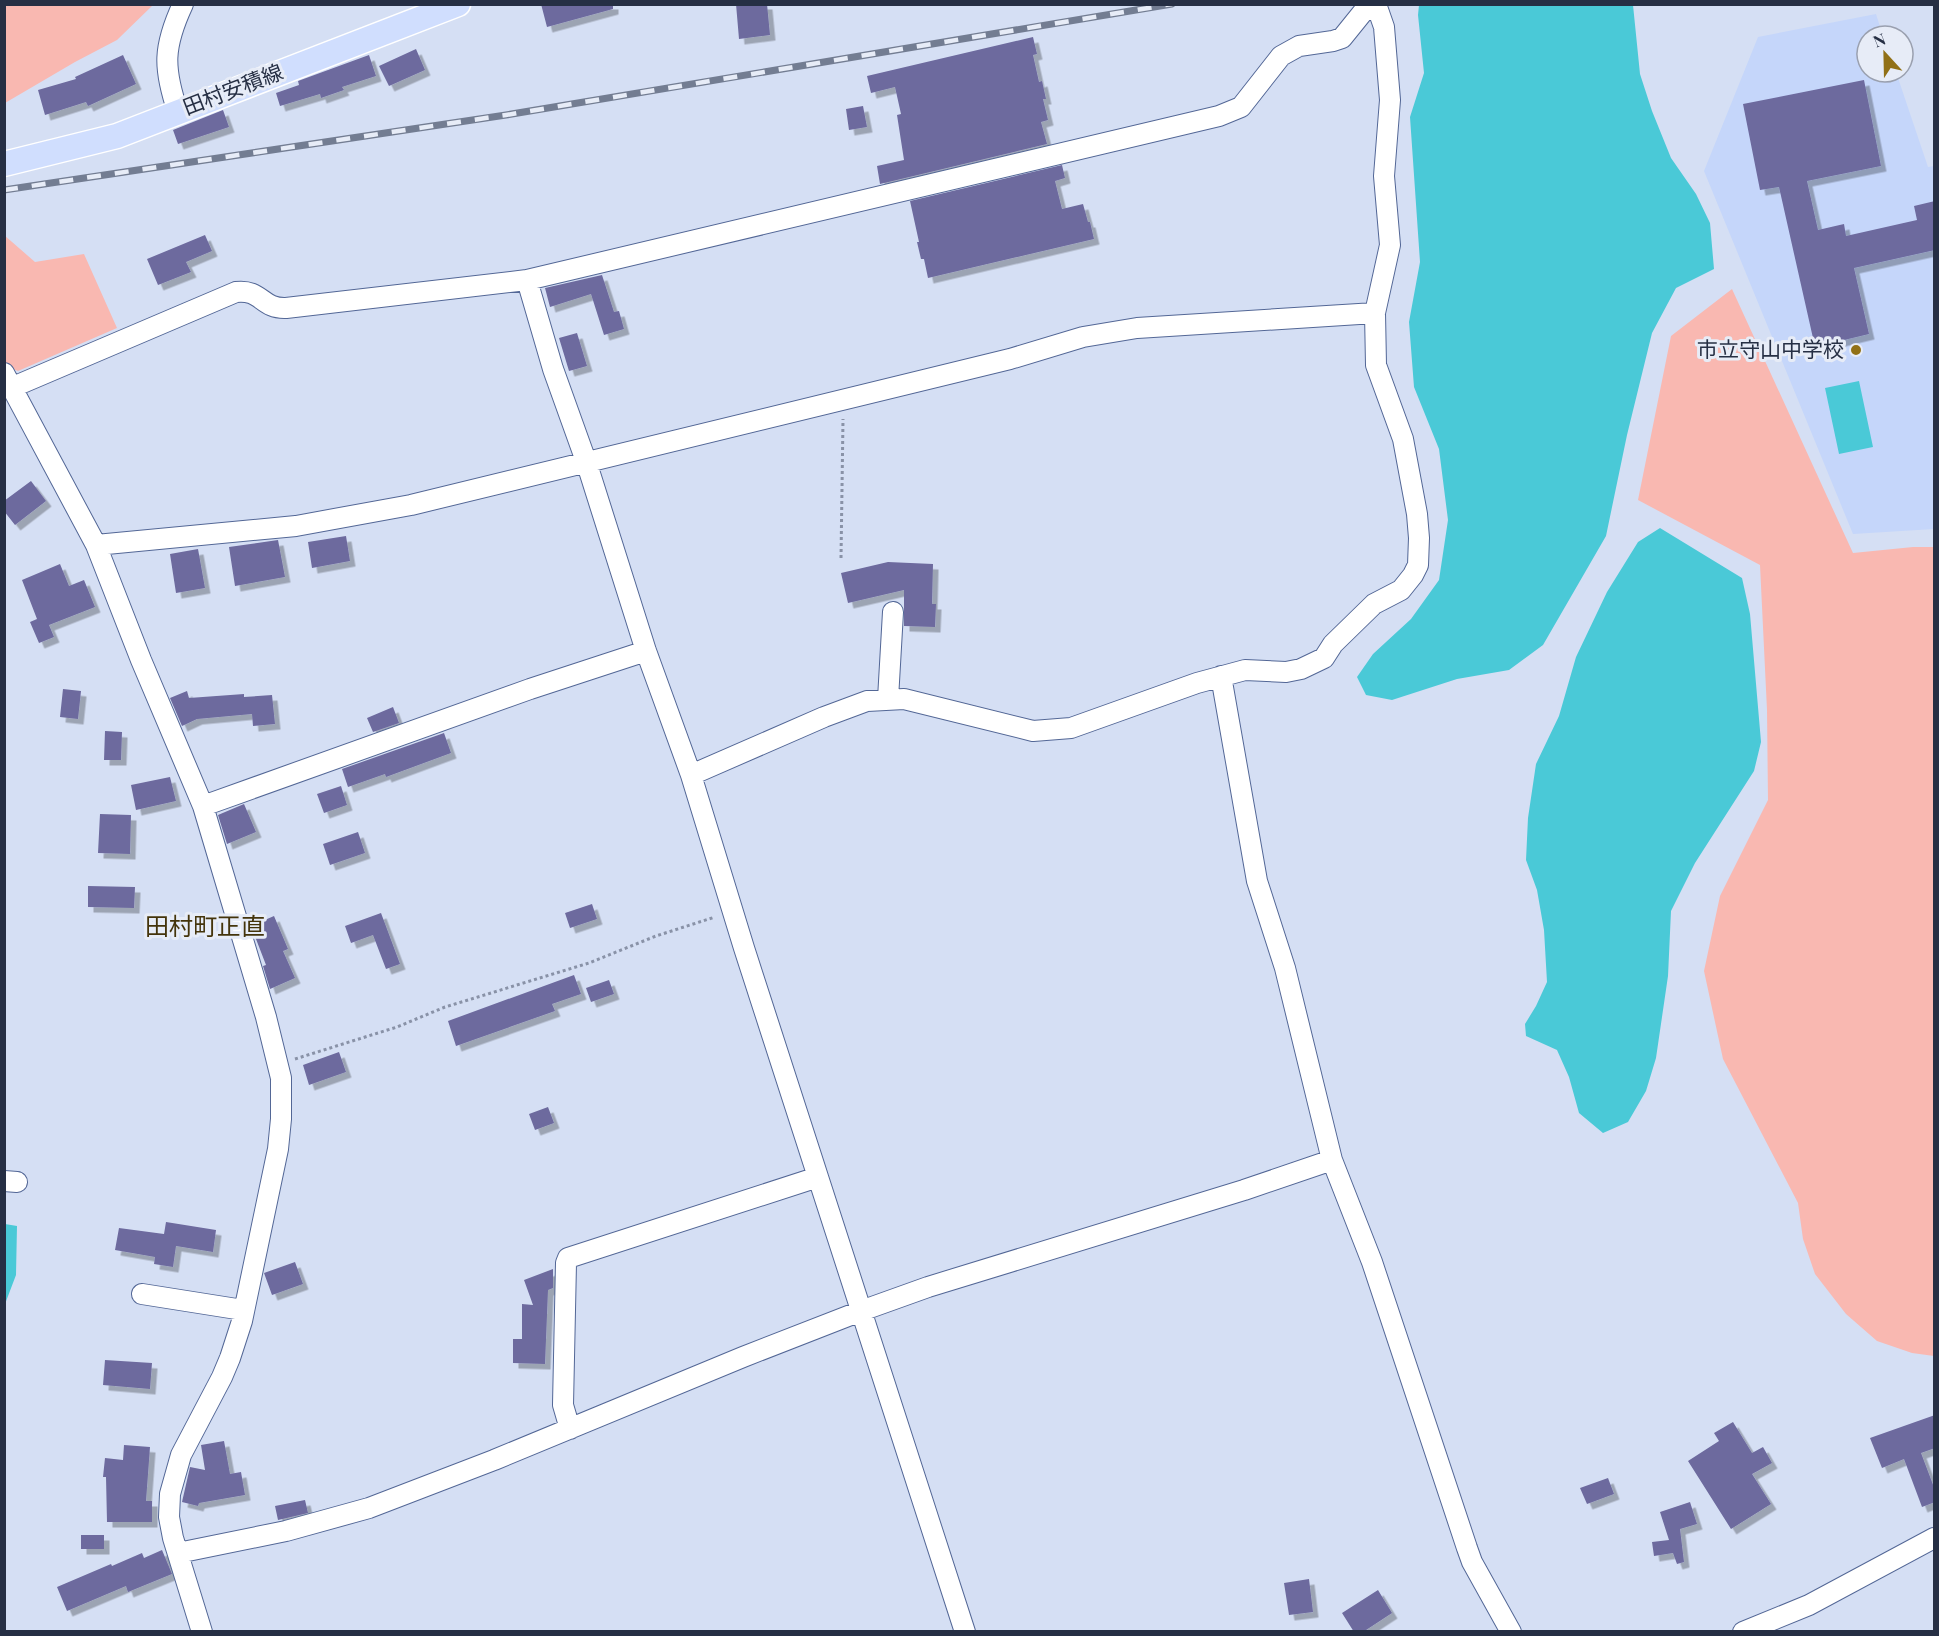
<svg xmlns="http://www.w3.org/2000/svg" width="1939" height="1636" font-family="'Playfair Display','Noto Sans JP',serif">
<style>
.built{fill:#c5d6fa}
.green{fill:#f9b8b1}
.water{fill:#4ac9d7}
.building{fill:#6d6a9e;filter:url(#shadow)}
.lines{fill:none;stroke-linecap:round;stroke-linejoin:round}
.minor-casing{stroke:#536796;stroke-width:22}
.major-casing{stroke:#fff;stroke-width:27}
.path{stroke:#8992a7;stroke-width:3;stroke-dasharray:3 3;stroke-linecap:butt}
.minor{stroke:#fff;stroke-width:20}
.major{stroke:#d0defe;stroke-width:24}
.rail-casing{stroke:#737d92;stroke-width:7}
.rail{stroke:#e7ecf7;stroke-width:4.5;stroke-dasharray:14;stroke-linecap:butt}
.poi-dot{fill:#917016;stroke:#e7ecf7;stroke-width:2}
.labels{text-anchor:middle;stroke-width:6;stroke-linejoin:round;paint-order:stroke}
.street-label{font-size:21px;fill:#262f44;stroke:#e7ecf7}
.poi-label{font-size:21px;fill:#262f44;stroke:#e7ecf7;text-anchor:end}
.quarter-label{font-size:24px;fill:#44340b;stroke:#e7ecf7}
</style>
<defs>
<filter id="shadow"><feDropShadow dx="5.5" dy="5.5" stdDeviation="0" flood-color="#0004"/></filter>
</defs>
<rect width="100%" height="100%" fill="#d5dff4"/>
<path class="built" d="M1876,14L1883,36H1867V72H1896L1928,167L1934,166V529L1853,534L1704,171L1758,37Z"/>
<path class="green" d="M5,4H153V5L117,40L75,62L5,103Z
M4,235L35,262L84,254L117,328L18,371L10,368L4,359Z
M1732,289L1853,553L1913,547H1934V1356L1912,1353L1877,1341L1846,1314L1815,1274L1803,1239L1798,1203L1723,1059L1704,971L1720,896L1768,800L1767,710L1760,565L1638,500L1671,336Z"/>
<path class="water" d="M1419,5H1633L1640,74L1652,111L1671,158L1696,194L1710,223L1714,269L1676,288L1652,333L1627,435L1606,536L1543,645L1509,670L1457,679L1392,700L1366,695L1357,677L1373,654L1411,619L1439,580L1448,520L1439,449L1414,387L1409,322L1420,262L1410,117L1424,73L1418,15Z
M1859,381L1873,447L1839,454L1825,388Z
M1660,528L1742,578L1750,614L1761,742L1754,771L1695,863L1671,911L1668,976L1656,1058L1646,1091L1628,1122L1603,1133L1579,1113L1569,1077L1557,1050L1526,1036L1525,1024L1536,1006L1547,982L1544,930L1537,890L1526,860L1528,818L1536,764L1559,716L1576,657L1607,592L1638,542Z
M5,1224L17,1226L16,1275L5,1304Z"/>
<path class="building" d="M541,4H613V9L547,27Z
M736,4H767L770,35L739,39Z
M1033,37L1037,54L1033,55L1039,82L1042,81L1046,99H1043L1048,120L1041,122L1047,144L880,184L877,166L904,160L897,115L901,114L895,87L871,93L867,76Z
M416,49L425,70L389,86L379,66Z
M123,55L136,84L88,106L86,102L45,115L38,90L76,79L75,77Z
M369,55L376,76L342,87L344,90L321,98L320,94L280,106L276,93L299,85L298,81Z
M1864,80L1881,166L1807,181L1818,230L1844,224L1846,236L1917,220L1914,206L1935,201V250L1854,268L1869,334L1815,347L1779,187L1760,190L1743,104Z
M863,106L867,127L849,130L846,109Z
M223,110L229,127L178,144L173,130Z
M1062,165L1065,178L1055,181L1062,209L1083,204L1088,222H1090L1094,239L928,278L924,259H921L917,242H919L910,201Z
M205,235L212,251L186,262L191,272L158,285L147,259Z
M602,275L614,312L619,311L624,329L604,335L591,294L550,307L545,288Z
M577,333L587,366L569,371L559,338Z
M31,481L46,501L15,525L4,511V501Z
M346,536L350,561L312,568L308,542Z
M278,540L285,577L235,586L229,547Z
M198,549L205,588L176,593L170,554Z
M888,562L933,564L932,604H936L935,627L904,626V590L848,603L841,573Z
M60,564L69,586L84,580L95,607L49,625L54,637L39,643L30,622L37,619L22,580Z
M63,689L81,691L78,719L60,717Z
M187,691L189,698L244,694V697L272,695L275,724L253,726L252,714L197,719L182,726L170,698Z
M393,707L399,723L373,732L367,718Z
M105,731L122,732L121,760H104Z
M444,733L451,753L386,777L385,774L348,787L342,769Z
M170,777L176,801L136,810L131,785Z
M341,786L347,805L324,813L317,794Z
M244,804L256,832L227,844L218,815Z
M100,814L131,815L130,854L98,853Z
M358,832L365,853L330,865L323,844Z
M88,886L135,887L134,908L88,907Z
M592,904L597,919L570,928L565,913Z
M381,913L400,964L386,969L373,935L351,943L345,926Z
M274,916L288,949L283,951L295,978L270,989L263,966L266,965L251,926Z
M574,975L581,994L552,1004L555,1011L456,1046L448,1021Z
M609,980L614,994L591,1002L586,988Z
M339,1052L346,1072L309,1085L303,1065Z
M548,1107L554,1123L535,1130L529,1114Z
M166,1222L216,1230L213,1252L176,1246L173,1267L154,1264L155,1257L115,1250L119,1228L164,1234Z
M295,1262L303,1284L272,1295L264,1273Z
M553,1269V1288L548,1290L545,1364L513,1363V1339H522V1304L533,1305L524,1280Z
M105,1360L152,1363L150,1389L103,1385Z
M1935,1415V1448L1921,1453L1935,1490V1502L1922,1507L1904,1459L1882,1468L1870,1438Z
M1733,1422L1752,1453L1763,1447L1772,1463L1752,1474L1771,1504L1731,1529L1688,1461L1719,1441L1714,1433Z
M224,1441L230,1474L241,1472L245,1495L199,1503L198,1506L182,1502L190,1467L205,1470L201,1445Z
M124,1445L150,1447L146,1501H152V1522H107L106,1477H103L105,1458L123,1460Z
M1608,1478L1614,1494L1587,1504L1580,1488Z
M305,1500L308,1513L278,1520L275,1506Z
M1690,1502L1697,1524L1680,1529L1684,1562L1677,1564L1673,1553L1654,1556L1652,1542L1669,1540L1660,1512Z
M81,1535H104V1549H81Z
M162,1550L172,1574L128,1592L126,1586L67,1611L57,1587L111,1564L112,1566L142,1553L144,1558Z
M1309,1579L1313,1612L1289,1615L1284,1583Z
M1378,1590L1392,1613L1363,1632H1354L1342,1613Z"/>
<g class="lines">
<g class="minor-casing">
<path id="minor" d="M178,112C163,68 163,47 183,4
M527,280L1219,116L1241,107L1281,56L1299,46L1333,41L1342,38L1363,12L1376,5
M4,373L96,545L141,660L203,806L266,1017L281,1078V1119L278,1149L242,1321L230,1358L222,1377L181,1455L170,1494L169,1517L173,1538L202,1632
M13,387L236,292C262,289 261,309 286,308L527,280L553,369L586,461L646,651L691,775L744,948L965,1632
M96,545L296,526L411,505L1010,359L1083,337L1137,328L1375,313
M1221,676L1257,881L1285,968L1332,1160L1372,1262L1467,1548L1472,1562L1511,1632
M888,699L893,612
M691,775L824,717L867,701L904,699L1033,731L1071,728L1197,683L1245,670L1286,672L1301,669L1324,658L1333,644L1374,604L1401,590L1413,575L1418,565L1419,538L1417,514L1403,439L1376,365L1375,313L1390,245L1384,176L1390,100L1384,27L1376,4
M203,806L530,689L646,651
M4,1181L17,1182
M142,1294L243,1310
M570,1429L563,1405L566,1263L568,1258L818,1177
M178,1553L286,1531L369,1508L494,1460L743,1357L861,1311L928,1287L1244,1190L1332,1160
M1743,1632L1809,1605L1934,1538"/>
</g>
<g class="major-casing">
<path id="major" d="M4,164L117,136L458,4"/>
</g>
<path class="path" d="M841,558L843,419
M295,1059L397,1027L445,1007L589,963L656,936L715,917"/>
<use href="#minor" class="minor"/>
<use href="#major" class="major"/>
<g class="rail-casing">
<path id="rail" d="M4,190L506,115L1172,4"/>
</g>
<use href="#rail" class="rail"/>
</g>
<circle class="poi-dot" cx="1856" cy="350" r="6"/>
<g class="labels">
<g class="street-label">
<text transform="translate(233 90) rotate(-21)" y="7">田村安積線</text>
</g>
<g class="poi-label">
<text x="1844" y="357">市立守山中学校</text>
</g>
<g class="quarter-label">
<text x="205" y="935">田村町正直</text>
</g>
</g>
<rect width="1939" height="1636" fill="none" stroke="#262f44" stroke-width="12"/>
<g transform="translate(1885 54) rotate(338)"><circle r="28" fill="#e7ecf7" stroke="#9aa0af" stroke-width="1.5"/>
<path d="M0-4.5L10 22L0 15L-10 22Z" fill="#917016"/>
<text y="-9" font-size="16" font-weight="bold" text-anchor="middle" fill="#262f44">N</text>
</g>
</svg>
